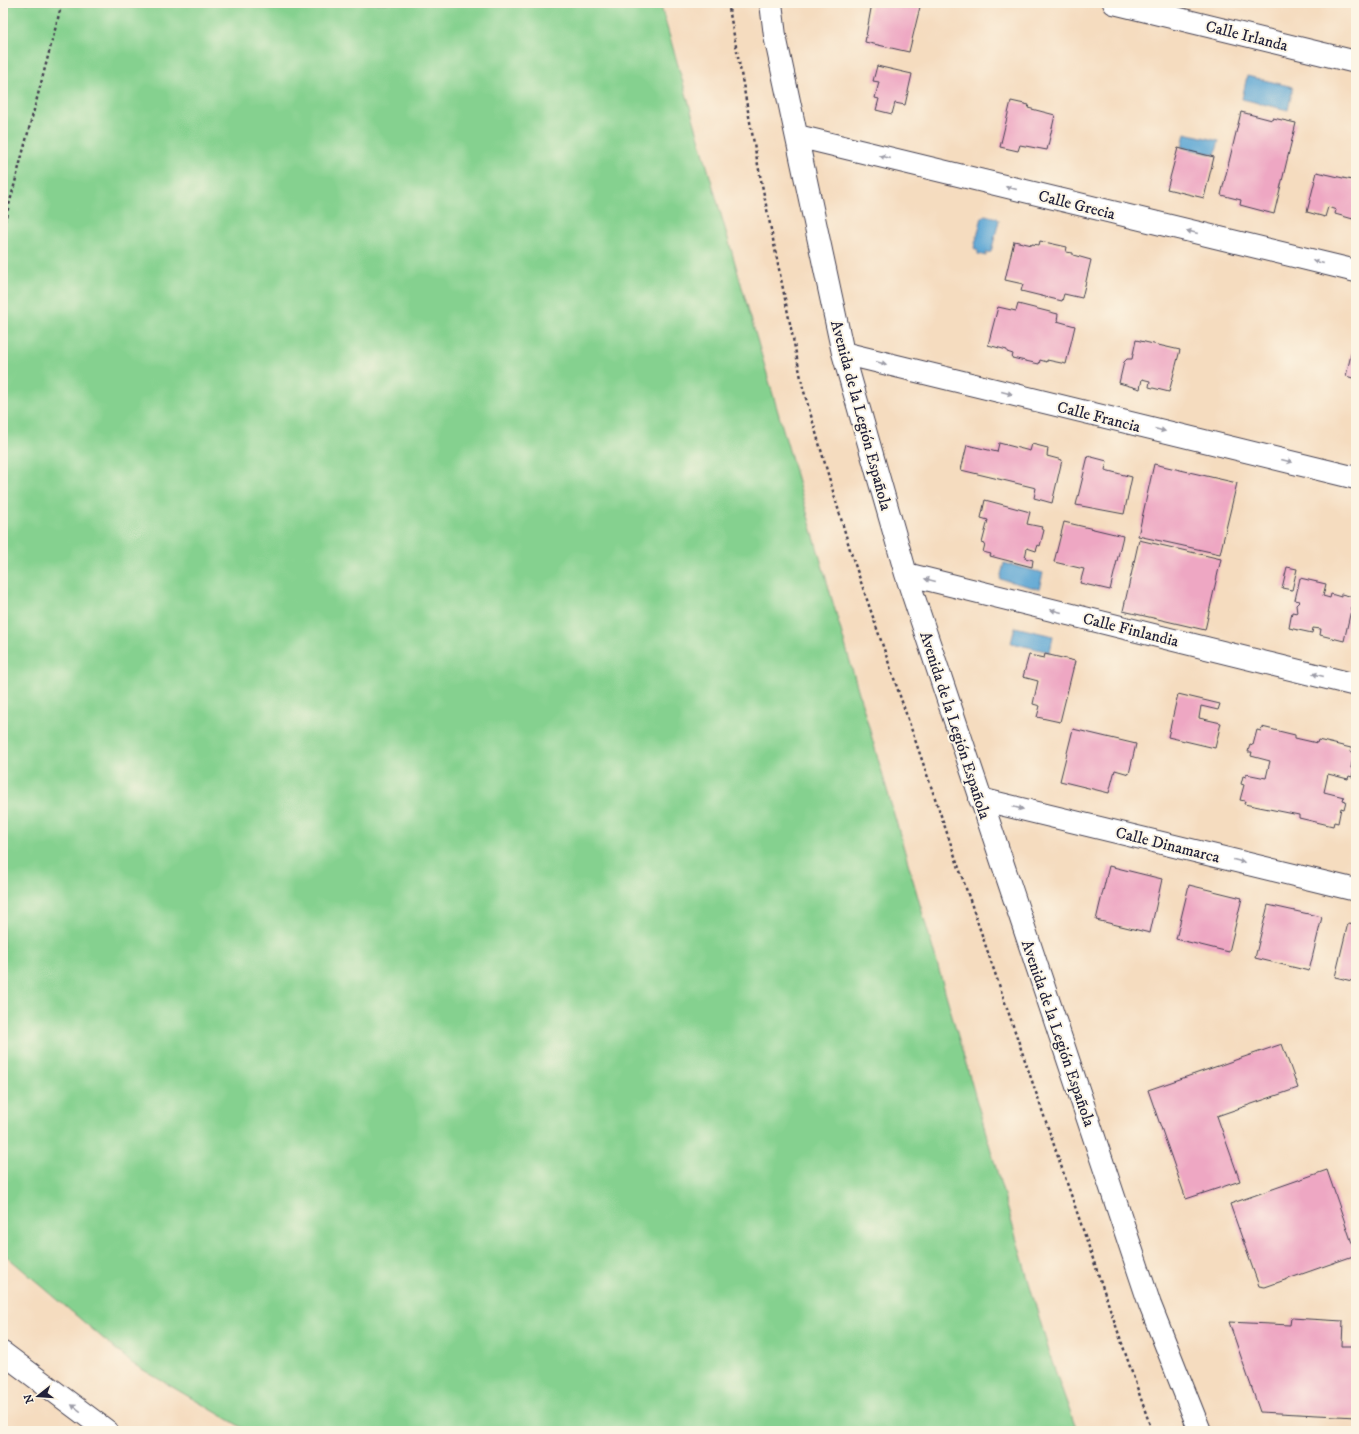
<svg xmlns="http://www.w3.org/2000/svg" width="1359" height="1434" font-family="'IM FELL DW Pica',serif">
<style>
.green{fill:#85d18f;stroke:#547a65}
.water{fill:#5ca6d4;stroke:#3f6488}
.building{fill:#eea7c3}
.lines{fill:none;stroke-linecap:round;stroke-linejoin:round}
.minor-casing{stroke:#423e4f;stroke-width:24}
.tertiary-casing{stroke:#423e4f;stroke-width:24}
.path{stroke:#423e4f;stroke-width:2.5;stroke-dasharray:3 3;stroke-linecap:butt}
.minor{stroke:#fff;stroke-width:22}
.tertiary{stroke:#fff;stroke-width:22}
.oneway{fill:#9c9ca7}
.labels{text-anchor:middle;stroke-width:4;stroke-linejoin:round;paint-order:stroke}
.street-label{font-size:16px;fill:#22223b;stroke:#fcf5e5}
</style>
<rect width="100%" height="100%" fill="#fcf5e5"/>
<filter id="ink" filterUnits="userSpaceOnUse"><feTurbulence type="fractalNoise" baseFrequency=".025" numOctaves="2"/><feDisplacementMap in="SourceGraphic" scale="8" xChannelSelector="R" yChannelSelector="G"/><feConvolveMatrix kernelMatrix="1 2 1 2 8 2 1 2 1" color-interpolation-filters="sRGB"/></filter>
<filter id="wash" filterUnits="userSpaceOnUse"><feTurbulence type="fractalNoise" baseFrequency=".012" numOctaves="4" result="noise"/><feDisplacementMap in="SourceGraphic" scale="16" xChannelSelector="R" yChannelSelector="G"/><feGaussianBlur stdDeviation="0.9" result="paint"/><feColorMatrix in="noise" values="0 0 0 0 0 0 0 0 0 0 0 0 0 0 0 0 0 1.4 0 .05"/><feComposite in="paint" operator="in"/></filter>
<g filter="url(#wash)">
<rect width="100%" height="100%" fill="#f5dcbf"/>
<path class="green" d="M3,3H660L1052,1362L1077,1431H248L133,1364L3,1253Z"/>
<path class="water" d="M1247,76L1293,87L1288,110L1242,99Z
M1185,133L1219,141L1215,155L1182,147Z
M985,215L997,218L999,221L991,252L986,253V256L978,254V251L974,248L982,217Z
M1004,563L1043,573L1039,589L1000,579Z
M1015,627L1053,636L1050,652L1011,643Z"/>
<g id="blocks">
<path class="building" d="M872,3H903L920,7L909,52L865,42Z
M877,66L912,74L905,105L895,103L892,114L876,110L879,99L875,98L879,82L873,81Z
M1011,101L1029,105L1028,108L1055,115L1047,150L1020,145L1018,151L1000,147Z
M1241,112L1272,120L1273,118L1296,123L1274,214L1240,205L1241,200L1221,195Z
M1178,148L1214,157L1204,198L1167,189Z
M1317,172L1356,181V208L1353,219L1335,214L1336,210L1328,207L1325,217L1307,212Z
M1014,241L1032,245V244L1039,245L1040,241L1067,247L1066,252L1073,253V255L1091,260L1082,298L1064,294L1062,301L1021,291L1023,284L1005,280Z
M1018,304L1058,314L1057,321L1075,326L1066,364L1047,360V362L1040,360L1039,364L1012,358L1013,354L1007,352V350L988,345L998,307L1016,311Z
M1136,340L1180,350L1169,392L1149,387L1150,381L1142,379L1140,389L1119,383L1124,362L1127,359H1132Z
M1353,346L1356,347V379L1346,376Z
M999,443L1030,451L1032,444L1048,448L1047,456L1062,460L1052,503L1034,498L1036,488L961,470L967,445L997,452Z
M1088,456L1107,461L1105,470L1132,477L1124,514L1076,505Z
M1154,464L1237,483L1220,554L1138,536Z
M985,500L1030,512L1027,524L1042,527L1041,529L1044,530L1040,546L1038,545L1036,551L1027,548L1025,558L1033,560L1032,567L990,556L991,554L983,552L985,544L982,543L988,520L981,518Z
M1064,522L1123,536L1110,590L1080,583L1084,569L1054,562Z
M1139,540L1221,559L1205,630L1123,611Z
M1287,567L1297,569L1292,590L1282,588Z
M1300,578L1326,584L1323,596L1330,598L1331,594L1341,597V594L1354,597L1344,641L1320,635L1321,629L1313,628L1312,633L1289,628L1292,612L1297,613L1296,605L1300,601L1295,600Z
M1045,654L1075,661L1060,722L1037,717L1040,706L1033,704L1038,681L1023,677L1029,655L1044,658Z
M1178,694L1220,704L1218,710L1201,706L1199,718L1221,723L1215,748L1168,737Z
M1262,727L1295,735V738L1317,743L1318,740L1351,748L1350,752L1354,753L1351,768L1354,769L1352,777L1349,776L1348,779L1328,774L1324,792L1344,797L1343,800L1346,801L1344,809L1341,808L1338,823L1334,822L1333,826L1299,818V815L1244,804L1245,801L1240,800L1244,785L1241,784L1243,776L1246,777V774L1266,778L1270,761L1251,756L1252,752H1248L1250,744L1253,745L1257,730L1261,731Z
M1073,729L1136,744L1129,774L1115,770L1109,793L1060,781Z
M1109,866L1162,879L1150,933L1096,920Z
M1189,885L1242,898L1229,952L1176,939Z
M1268,905L1322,917L1309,971L1255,958Z
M1348,923L1356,924V982L1335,977Z
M1282,1044L1298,1088L1217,1116L1240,1181L1186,1199L1148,1090Z
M1327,1170L1356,1255L1265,1287L1259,1286L1230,1204Z
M1291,1318L1343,1321L1342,1346H1356V1417L1260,1412L1229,1322L1290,1325Z"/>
</g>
</g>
<g filter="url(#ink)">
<use href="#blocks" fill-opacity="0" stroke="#423e4f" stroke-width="1"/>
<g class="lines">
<g class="minor-casing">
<path id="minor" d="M771,3L775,36L843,353L906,574L1150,1305L1200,1431
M1114,3L1356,62
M797,136L1356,271
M843,353L1356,478
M906,574L1356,685
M980,799L1356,890"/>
</g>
<g class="tertiary-casing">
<path id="tertiary" d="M3,1353L107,1431"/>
</g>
<path class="path" d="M728,3L758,165L803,388L851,553L1152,1431
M3,228L62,3"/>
<use href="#minor" class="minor"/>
<use href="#tertiary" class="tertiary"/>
</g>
<defs><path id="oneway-solid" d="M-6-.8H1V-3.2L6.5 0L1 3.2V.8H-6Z"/></defs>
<g class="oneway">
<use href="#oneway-solid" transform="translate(885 157) rotate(-166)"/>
<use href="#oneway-solid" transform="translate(1011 188) rotate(-166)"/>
<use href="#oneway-solid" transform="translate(1192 232) rotate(-166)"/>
<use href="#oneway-solid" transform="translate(1318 262) rotate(-166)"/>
<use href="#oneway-solid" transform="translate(881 363) rotate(14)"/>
<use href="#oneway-solid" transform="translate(1007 393) rotate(14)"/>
<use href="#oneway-solid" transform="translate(1160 430) rotate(14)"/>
<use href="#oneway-solid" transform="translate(1287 461) rotate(14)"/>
<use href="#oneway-solid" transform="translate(930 580) rotate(-166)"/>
<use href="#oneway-solid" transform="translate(1056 611) rotate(-166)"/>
<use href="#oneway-solid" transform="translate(1318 675) rotate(-166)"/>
<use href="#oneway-solid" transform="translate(1018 808) rotate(14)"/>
<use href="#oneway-solid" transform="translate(1239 861) rotate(14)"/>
<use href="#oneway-solid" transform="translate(76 1408) rotate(-144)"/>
</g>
</g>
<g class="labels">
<g class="street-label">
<text transform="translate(1247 35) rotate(14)" y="6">Calle Irlanda</text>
<text transform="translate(1077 204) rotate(14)" y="6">Calle Grecia</text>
<text transform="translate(862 415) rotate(75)" y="6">Avenida de la Legión Española</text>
<text transform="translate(1099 416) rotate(14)" y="6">Calle Francia</text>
<text transform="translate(1131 629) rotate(14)" y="6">Calle Finlandia</text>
<text transform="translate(956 725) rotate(72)" y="6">Avenida de la Legión Española</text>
<text transform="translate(1168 844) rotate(14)" y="6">Calle Dinamarca</text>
<text transform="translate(1059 1033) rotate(71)" y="6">Avenida de la Legión Española</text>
</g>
</g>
<rect width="1359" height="1434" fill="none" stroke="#fcf5e5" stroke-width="16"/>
<g transform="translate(38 1396) rotate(253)" stroke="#fcf5e5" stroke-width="3" paint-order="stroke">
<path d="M0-3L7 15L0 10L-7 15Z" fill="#22223b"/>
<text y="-6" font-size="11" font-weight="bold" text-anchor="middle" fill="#22223b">N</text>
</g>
</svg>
